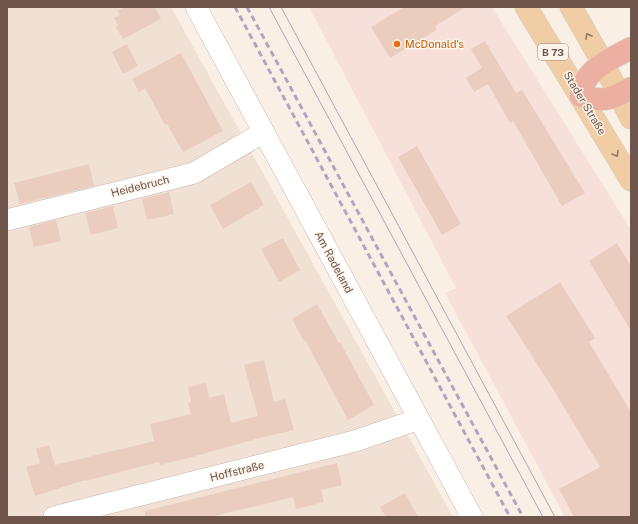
<svg xmlns="http://www.w3.org/2000/svg" width="638" height="524" font-family="'Public Sans',sans-serif">
<style>
.residential{fill:#f0e1d4}
.commercial{fill:#f8e0da}
.building{fill:#ebcdc0}
.lines{fill:none;stroke-linecap:round;stroke-linejoin:round}
.minor-casing{stroke:#c8b7ac;stroke-width:22}
.major-casing{stroke:#d4ccca;stroke-width:23}
.highway-casing{stroke:#d4ccca;stroke-width:23}
.minor{stroke:#fff;stroke-width:21}
.major{stroke:#f0cda5;stroke-width:22}
.highway{stroke:#ecb0a3;stroke-width:22}
.tram{stroke:#b1a5c1;stroke-width:1}
.rail{stroke:#b1a5c1;stroke-width:3;stroke-dasharray:6 4;stroke-linecap:butt}
.oneway{stroke:#957a67}
.food-dot{fill:#e8710a;stroke:#fcf4ea;stroke-width:1.5}
.labels{text-anchor:middle;stroke-width:3;stroke-linejoin:round;paint-order:stroke}
.shield{fill:#fcf4ea;stroke:#99857c;stroke-width:1}
.shield-label{font-size:10px;font-weight:bold;fill:#6e564d}
.food-label{font-size:11px;fill:#c56008;stroke:#fcf4ea;text-anchor:start}
.street-label{font-size:11px;fill:#6e564d;stroke:#fcf4ea}
</style>
<rect width="100%" height="100%" fill="#f9efe5"/>
<path class="residential" d="M7,7H171L453,517H7Z"/>
<path class="commercial" d="M309,7H492L631,230V517H565L445,293L456,288Z"/>
<path class="building" d="M126,7H155L161,19L123,39L116,27L118,26L114,18L120,15L117,11Z
M404,7H466L435,26L437,30L390,58L371,27Z
M485,41L516,93L522,90L585,193L562,206L513,121L510,123L488,84L474,92L466,78L482,68L471,49Z
M127,44L138,66L123,74L112,52Z
M181,53L223,131L183,152L167,124L165,125L145,88L139,92L132,79Z
M417,146L461,224L442,235L398,157Z
M89,164L94,186L20,204L14,183Z
M251,182L264,205L223,229L210,205Z
M169,192L174,214L147,220L142,199Z
M113,206L118,228L91,235L85,213Z
M56,220L61,241L34,247L29,227Z
M283,238L300,270L279,282L261,249Z
M617,243L631,266V331L589,261Z
M560,282L595,338L589,342L631,412V517H574L559,489L600,467L553,389L506,316Z
M317,304L339,343L340,342L374,405L348,420L305,340L304,341L292,319Z
M264,360L274,402L285,399L294,430L263,437L192,457L160,465L159,462L85,481V480L35,496L26,467L40,463L36,449L49,445L55,465L154,441L150,424L191,414L188,403L191,402L188,387L206,383L209,398L224,394L231,423L258,416L244,365Z
M337,463L342,485L321,490L324,502L296,509L293,497L210,517H145V511Z
M405,493L418,517H386L380,507Z"/>
<g class="lines">
<g class="minor-casing">
<path id="minor" d="M196,7L472,517
M7,220L194,173L264,132
M54,517L355,441L419,419"/>
</g>
<g class="major-casing">
<path id="major" d="M526,7L631,180
M571,7L603,63L631,118"/>
</g>
<g class="highway-casing">
<path id="highway" d="M631,48C610,60 583,69 581,96C604,102 611,100 631,88"/>
</g>
<use href="#minor" class="minor"/>
<use href="#major" class="major"/>
<use href="#highway" class="highway"/>
<path class="tram" d="M269,7L543,517
M281,7L555,517"/>
<path class="rail" d="M235,7L510,517
M247,7L523,517"/>
</g>
<defs><path id="oneway-chevron" d="M-2-3.5L2.5 0L-2 3.5" fill="none" stroke-width="1.6" stroke-linecap="round" stroke-linejoin="round"/></defs>
<g class="oneway">
<use href="#oneway-chevron" transform="translate(588 36) rotate(-120)"/>
<use href="#oneway-chevron" transform="translate(616 154) rotate(59)"/>
</g>
<circle class="food-dot" cx="397" cy="44" r="4"/>
<g class="labels">
<rect class="shield" x="538" y="44" width="30" height="16" rx="3"/>
<g class="shield-label">
<text x="553" y="56">B 73</text>
</g>
<g class="food-label">
<text x="405" y="48">McDonald's</text>
</g>
<g class="street-label">
<text transform="translate(585 103) rotate(59)" y="4">Stader Straße</text>
<text transform="translate(140 186) rotate(-14)" y="4">Heidebruch</text>
<text transform="translate(334 262) rotate(62)" y="4">Am Radeland</text>
<text transform="translate(237 471) rotate(-14)" y="4">Hoffstraße</text>
</g>
</g>
<rect width="638" height="524" fill="none" stroke="#6e564d" stroke-width="16"/>
</svg>
